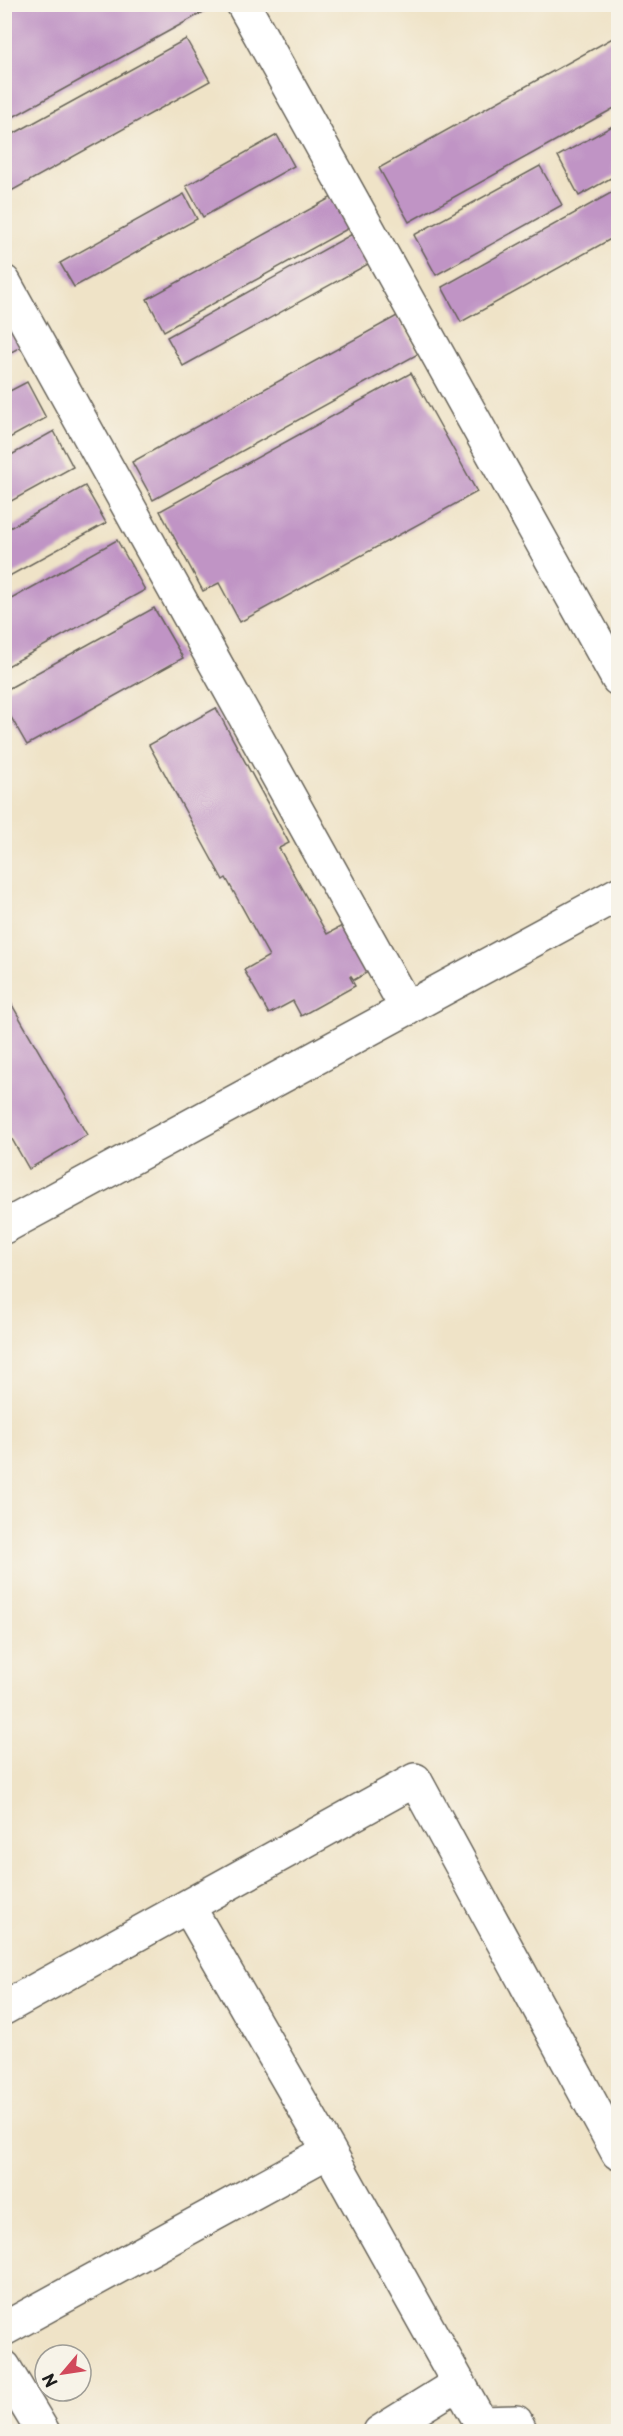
<svg xmlns="http://www.w3.org/2000/svg" width="623" height="2436" font-family="'Playpen Sans',sans-serif">
<style>
.building{fill:#c094c5}
.lines{fill:none;stroke-linecap:round;stroke-linejoin:round}
.minor-casing{stroke:#666258;stroke-width:36}
.minor{stroke:#fff;stroke-width:33}
</style>
<rect width="100%" height="100%" fill="#f7f3e8"/>
<filter id="ink" filterUnits="userSpaceOnUse"><feTurbulence type="fractalNoise" baseFrequency=".0167" numOctaves="2"/><feDisplacementMap in="SourceGraphic" scale="12" xChannelSelector="R" yChannelSelector="G"/><feConvolveMatrix kernelMatrix="1 2 1 2 8 2 1 2 1" color-interpolation-filters="sRGB"/></filter>
<filter id="wash" filterUnits="userSpaceOnUse"><feTurbulence type="fractalNoise" baseFrequency=".008" numOctaves="4" result="noise"/><feDisplacementMap in="SourceGraphic" scale="24" xChannelSelector="R" yChannelSelector="G"/><feGaussianBlur stdDeviation="1.35" result="paint"/><feColorMatrix in="noise" values="0 0 0 0 0 0 0 0 0 0 0 0 0 0 0 0 0 1.4 0 .05"/><feComposite in="paint" operator="in"/></filter>
<g filter="url(#wash)">
<rect width="100%" height="100%" fill="#efe3c7"/>
<g id="blocks">
<path class="building" d="M4,4H218L4,122Z
M618,35V106L409,222L379,168Z
M186,39L210,81L4,195V139Z
M618,123V174L579,196L558,156Z
M277,135L294,166L203,217L186,186Z
M540,166L562,205L436,275L414,235Z
M618,189V235L461,322L442,287Z
M184,194L197,219L74,287L60,263Z
M332,197L349,228L164,331L147,299Z
M354,233L370,263L183,366L167,337Z
M4,301L28,343L4,356Z
M397,316L418,354L153,500L132,462Z
M411,373L477,492L240,622L219,583L203,591L160,511Z
M27,382L46,418L4,441V394Z
M54,431L73,467L4,505V459Z
M85,486L106,523L4,579V531Z
M117,540L145,590L4,668V603Z
M154,608L183,658L27,745L4,705V691Z
M216,708L289,843L279,848L327,934L344,925L368,972L354,980L351,976L350,977L355,986L301,1016L293,1001L269,1014L244,970L269,956L226,878L223,880L149,745Z
M4,991L87,1135L29,1169L4,1125Z"/>
</g>
</g>
<g filter="url(#ink)">
<use href="#blocks" fill-opacity="0" stroke="#666258" stroke-width="1.5"/>
<g class="lines">
<g class="minor-casing">
<path id="minor" d="M243,4L618,679
M4,282L407,1009
M4,1227L618,894
M188,1906L329,2151L481,2423L516,2422L521,2432
M4,2008L415,1780L618,2153
M4,2329L329,2151
M4,2367L43,2432
M380,2432L459,2383"/>
</g>
<use href="#minor" class="minor"/>
</g>
</g>
<rect width="623" height="2436" fill="none" stroke="#f7f3e8" stroke-width="24"/>
<g transform="translate(63 2373) rotate(241)"><circle r="28" fill="#f7f3e8" stroke="#9f9d96" stroke-width="1.5"/>
<path d="M0-4.5L10 22L0 15L-10 22Z" fill="#d1495b"/>
<text y="-9" font-size="16" font-weight="bold" text-anchor="middle" fill="#1c1c1c">N</text>
</g>
</svg>
